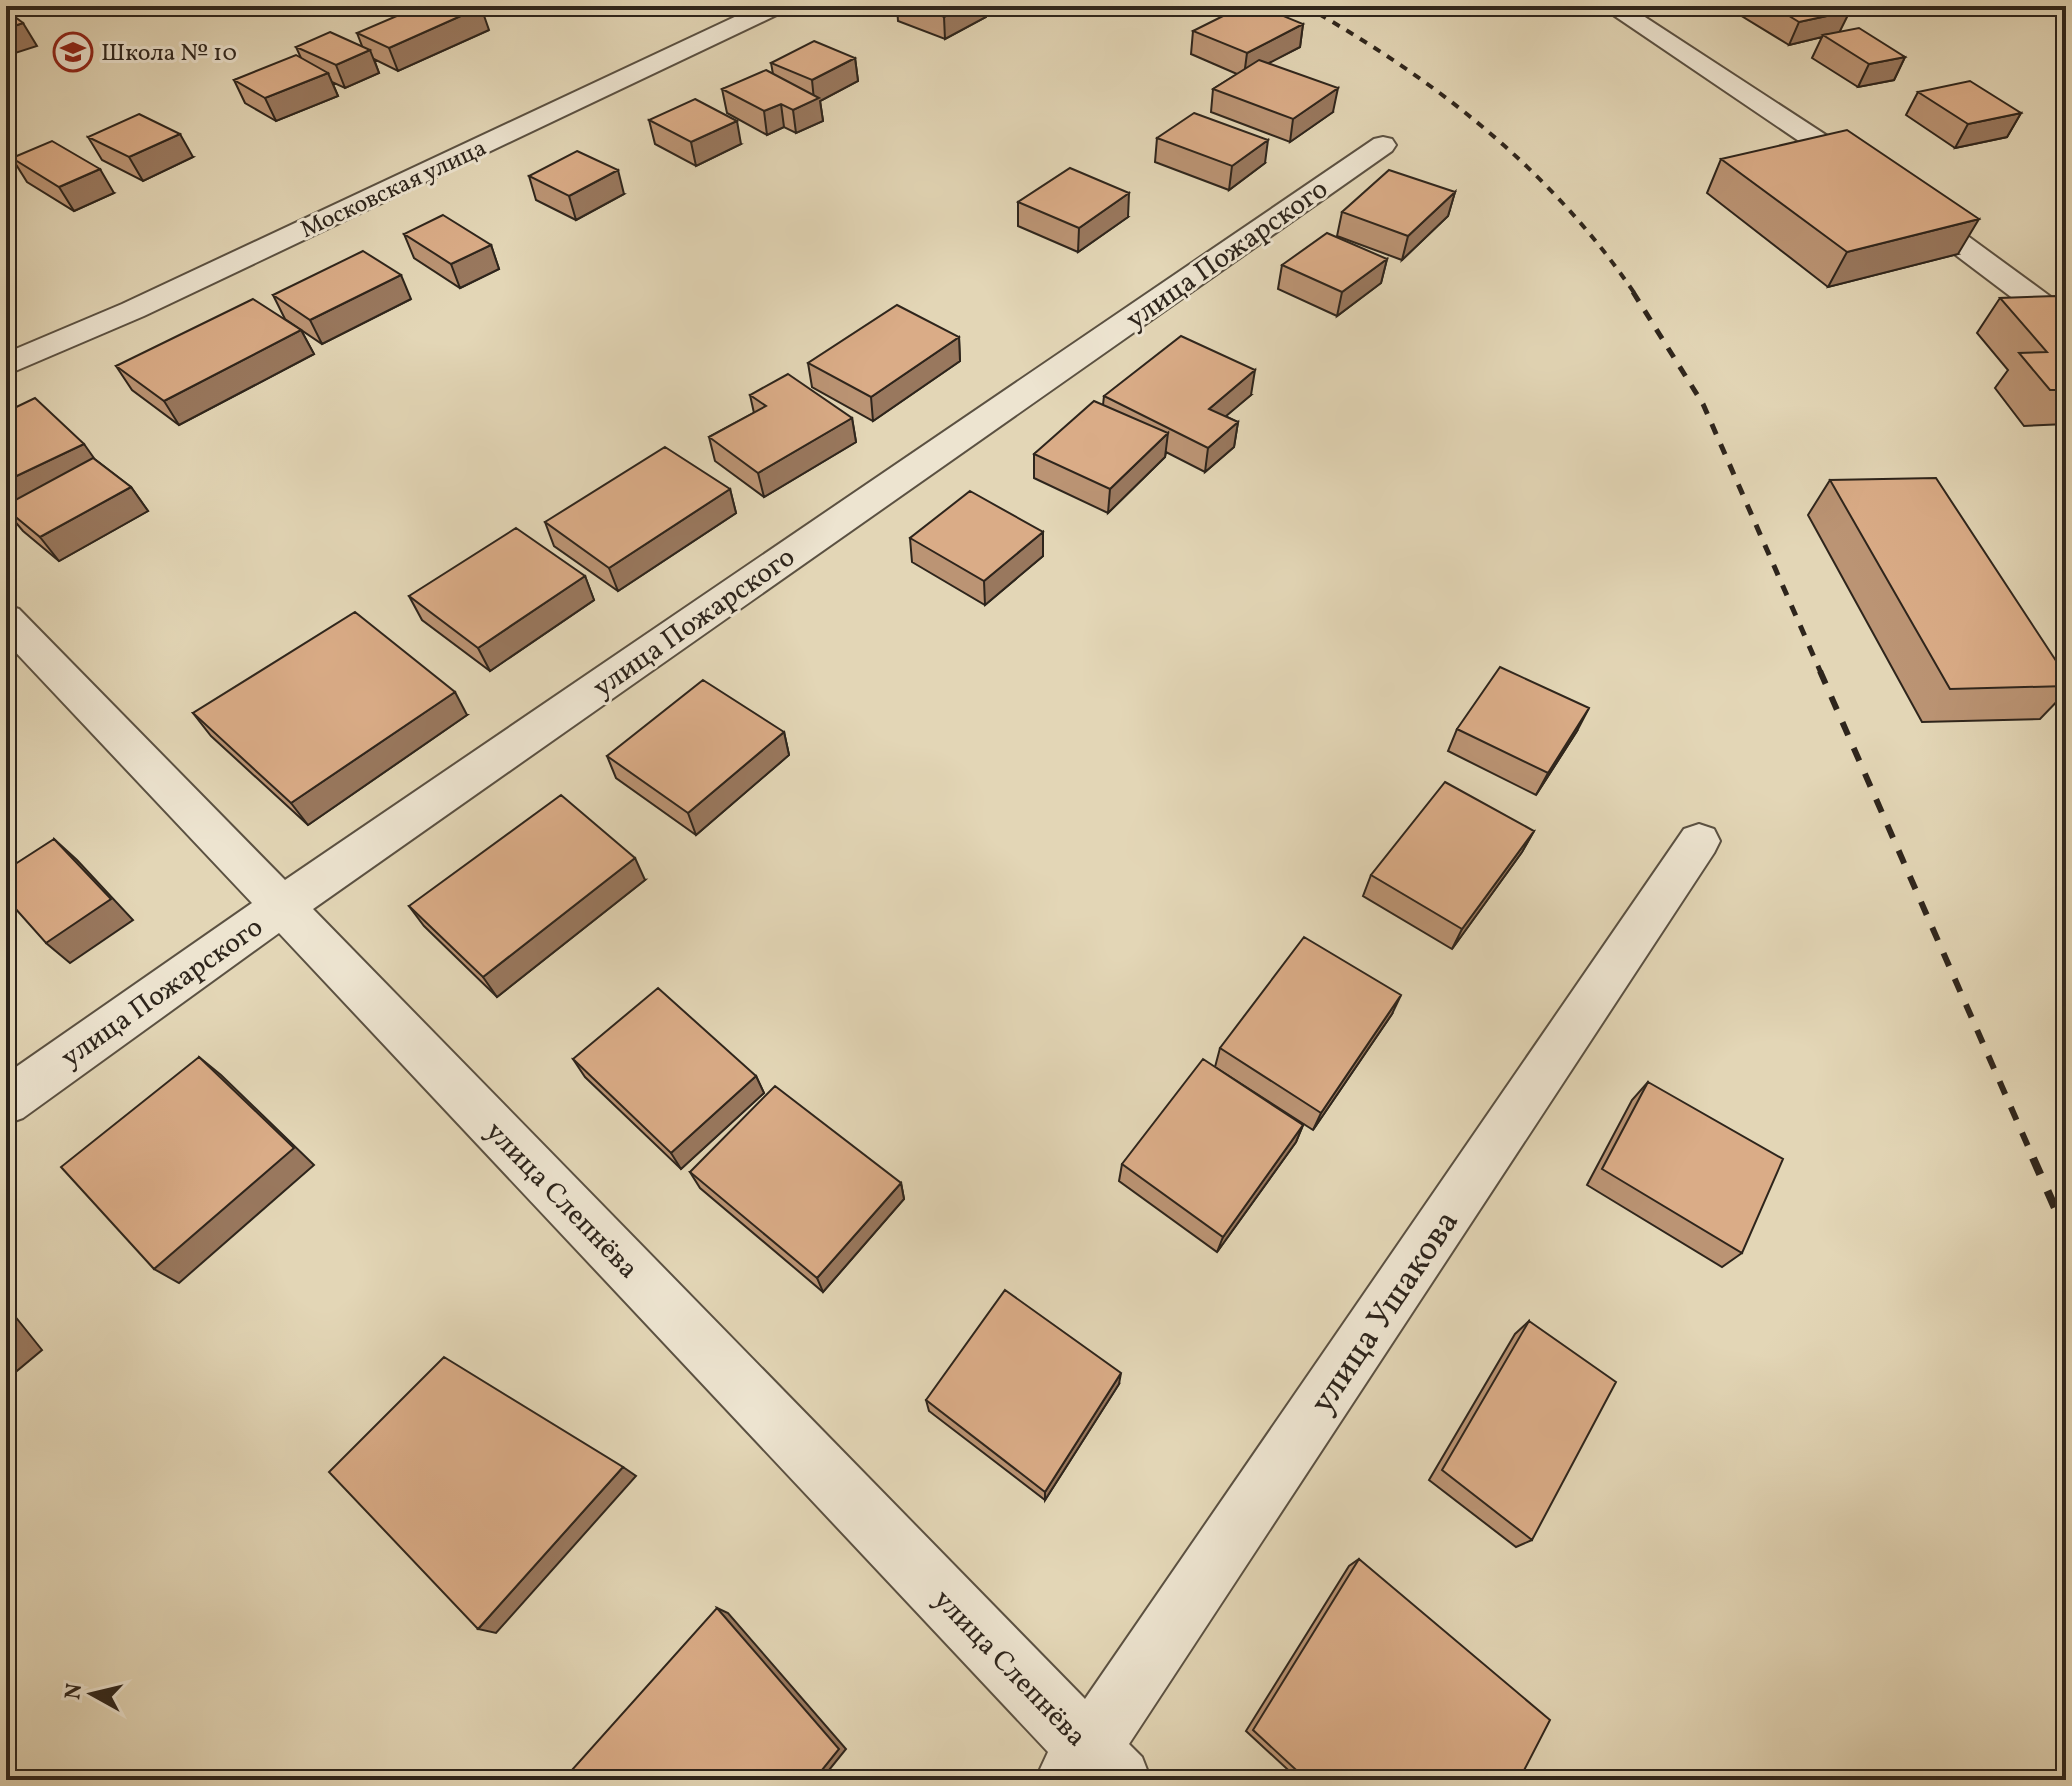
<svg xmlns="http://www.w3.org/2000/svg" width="2072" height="1786" font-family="Vollkorn,serif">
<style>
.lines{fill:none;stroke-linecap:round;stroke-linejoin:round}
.street-casing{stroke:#5b5142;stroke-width:4}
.street{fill:#ede4d0;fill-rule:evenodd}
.rail-far3{stroke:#2e251c;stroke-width:4;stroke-dasharray:8 8;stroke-linecap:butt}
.rail-far2{stroke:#2e251c;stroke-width:5;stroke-dasharray:11 11;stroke-linecap:butt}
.rail-far1{stroke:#2e251c;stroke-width:6;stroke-dasharray:14 14;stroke-linecap:butt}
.rail{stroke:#2e251c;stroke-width:8;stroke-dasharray:18 18;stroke-linecap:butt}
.wall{fill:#bb9474;stroke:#2e251c;stroke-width:2}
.shaded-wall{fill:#99785e;stroke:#2e251c;stroke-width:2}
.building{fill:#daac87;stroke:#2e251c;stroke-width:2}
.labels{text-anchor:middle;stroke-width:6;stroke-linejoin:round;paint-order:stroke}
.far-poi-label{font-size:24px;fill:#2e251c;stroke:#ede4d0;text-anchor:start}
.far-street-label{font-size:24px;fill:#2e251c;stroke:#ede4d0}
.street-label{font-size:28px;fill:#2e251c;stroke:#ede4d0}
.near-street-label{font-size:34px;fill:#2e251c;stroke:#ede4d0}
</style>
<rect width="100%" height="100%" fill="#e3d6b6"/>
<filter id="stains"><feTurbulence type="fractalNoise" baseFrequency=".0025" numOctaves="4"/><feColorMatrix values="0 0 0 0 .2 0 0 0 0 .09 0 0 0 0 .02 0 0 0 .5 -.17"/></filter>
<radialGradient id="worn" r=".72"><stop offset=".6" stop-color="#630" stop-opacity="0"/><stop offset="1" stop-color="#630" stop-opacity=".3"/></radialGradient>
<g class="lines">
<g class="street-casing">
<path id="street" d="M758,6H789L785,11L144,316L6,375V353L122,304Z
M1600,6H1628L1872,165L1876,171L1872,177L1862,179L1852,177Z
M1383,137L1392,139L1396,145L1392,151L313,909L1085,1699L1684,829L1699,824L1714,829L1720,841L1714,853L1129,1744L1142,1757L1151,1780H1035L1048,1752L279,933L23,1118L6,1124V1074L252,903L6,642V605L19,609L285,880L1374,139Z
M1914,202L1924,204L2066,308V332L2055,330L1904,216L1900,210L1904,204Z"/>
</g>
<use href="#street" class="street"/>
<path class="rail-far3" d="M1305,6C1436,80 1550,169 1635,294"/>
<path class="rail-far2" d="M1633,292L1703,404L1821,673"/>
<path class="rail-far1" d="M1820,671L2034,1160"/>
<path class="rail" d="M2033,1158L2066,1233"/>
</g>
<path class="wall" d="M897,6H1015L998,15L986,11V17L945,39L898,21Z
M1731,6H1842L1840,32L1905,57L1894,80L1858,87L1812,58L1822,37L1789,45L1740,15L1743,6L1734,8Z
M2047,6H2066V17H2065Z
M1303,24L1300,47L1268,63L1333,112L1290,142L1211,112L1213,89L1237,74L1191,54L1193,31Z
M489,30L398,71L374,59L379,73L345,88L332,82L338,96L276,121L245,103L234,80L301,58L296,47L362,46L357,33Z
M855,58L858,81L820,101L823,121L796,133L784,127L767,135L727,113L722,89L773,74L771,63Z
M1918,92L2021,113L2007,137L1955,148L1906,115Z
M649,120L741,144L696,166L655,144Z
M88,137L193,157L143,181L102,160Z
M1157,138L1265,163L1229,190L1155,162Z
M12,158L114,193L74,211L27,182Z
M1721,159L1958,254L1828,287L1707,193Z
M529,176L624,194L576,220L536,200Z
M1455,192L1448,216L1402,260L1337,236L1342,212Z
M1018,202L1128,217L1078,252L1018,226Z
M404,234L491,245L499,269L460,288L414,258Z
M1387,259L1381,283L1337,316L1278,289L1282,265Z
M273,295L411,299L322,344L285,319Z
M2000,298L2066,307V424L2024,426L1995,388L2008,370L1977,333Z
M301,330L314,354L179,425L132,390L116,366Z
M959,337L960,361L873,421L812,387L808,363Z
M750,395L852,418L856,442L764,497L715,461L709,437L754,413Z
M1251,395L1225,416L1238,422L1234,447L1205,472L1166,452L1165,457L1108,513L1034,478V454L1103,405L1104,396Z
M6,412L96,460L131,487L148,511L59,561L23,531L6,511Z
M1830,480L2066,676V692L2040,719L1922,722L1808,515Z
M730,489L736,513L618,591L554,546L545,522Z
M1043,532V556L985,605L912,562L910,538Z
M585,576L594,600L490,671L422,620L409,596Z
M193,713L467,715L308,825L211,736Z
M1457,729L1577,731L1536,795L1448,751Z
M784,732L789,755L696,835L616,778L607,756Z
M1534,831L1522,852L1452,949L1363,896L1371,875Z
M645,880L497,997L424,926L409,906Z
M1392,1014L1313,1130L1215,1067L1220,1048Z
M573,1059L756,1076L764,1093L681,1169L585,1077Z
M1648,1082L1742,1253L1722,1267L1587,1185L1632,1100Z
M1303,1125L1296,1142L1217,1252L1119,1181L1122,1164Z
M690,1172L901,1183L904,1199L823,1292L700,1188Z
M1529,1321L1532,1540L1516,1547L1429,1480L1515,1334Z
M1119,1384L1045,1500L929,1411L926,1400Z
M1359,1559L1519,1780H1299L1246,1731L1349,1566Z"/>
<path class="shaded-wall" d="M964,6H986V17L945,39L944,17Z
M998,6H1015L998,15Z
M481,7L489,30L398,71L389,48Z
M1850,11L1839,33L1823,35L1822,37L1789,45L1799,22Z
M23,23L37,46L6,56V29Z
M1303,24L1300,47L1244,76L1247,53Z
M370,50L379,73L345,88L336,65Z
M1905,57L1894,80L1858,87L1869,64Z
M855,58L858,81L820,101L823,121L796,133L793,110L814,100L812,80Z
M328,73L338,96L276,121L265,98Z
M1338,88L1333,112L1290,142L1293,119Z
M781,104L784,127L767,135L764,111Z
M2021,113L2007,137L1955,148L1968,124Z
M737,121L741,144L696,166L691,142Z
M180,134L193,157L143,181L129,157Z
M1268,140L1265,163L1229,190L1232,166Z
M100,169L114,193L74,211L59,187Z
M618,170L624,194L576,220L569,196Z
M1455,192L1448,216L1402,260L1408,236Z
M1129,193L1128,217L1078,252L1079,228Z
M1979,219L1958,254L1828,287L1847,252Z
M491,245L499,269L460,288L451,264Z
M1387,259L1381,283L1337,316L1342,292Z
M401,275L411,299L322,344L310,320Z
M301,330L314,354L179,425L164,401Z
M959,337L960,361L873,421L871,397Z
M1255,370L1251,395L1206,433L1209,409Z
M852,418L856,442L764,497L758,473Z
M1238,422L1234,447L1205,472L1208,448Z
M1168,433L1165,457L1108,513L1110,489Z
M84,444L101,468L6,509V481Z
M131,487L148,511L59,561L40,537Z
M730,489L736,513L618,591L609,568Z
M1043,532V556L985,605L984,581Z
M585,576L594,600L490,671L478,648Z
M455,692L467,715L308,825L291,803Z
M1589,708L1577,731L1536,795L1548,773Z
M784,732L789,755L696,835L688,813Z
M1534,831L1522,852L1452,949L1462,929Z
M54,839L77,860L133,920L70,963L46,943Z
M635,858L645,880L497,997L483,977Z
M1401,995L1392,1014L1313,1130L1321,1113Z
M199,1057L221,1075L314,1165L179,1283L154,1269Z
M756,1076L764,1093L681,1169L671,1153Z
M1303,1125L1296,1142L1217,1252L1223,1237Z
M901,1183L904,1199L823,1292L817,1278Z
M6,1305L42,1350L6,1380Z
M1121,1373L1119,1384L1045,1500V1492Z
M623,1467L636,1476L496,1633L478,1629Z
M717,1608L728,1613L846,1749L821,1780H814Z"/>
<path class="building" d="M420,6H478L481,7L389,48L357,33Z
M916,6H964L944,17Z
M1243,6H1259L1303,24L1247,53L1193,31Z
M1773,6H1842L1850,11L1799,22Z
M6,11H7L23,23L6,29Z
M1859,28L1905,57L1869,64L1823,35Z
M330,32L370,50L336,65L296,47Z
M814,41L855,58L812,80L771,63Z
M296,55L328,73L265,98L234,80Z
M1259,60L1338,88L1293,119L1213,89Z
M766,70L819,98L793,110L781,104L764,111L722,89Z
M1970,81L2021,113L1968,124L1918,92Z
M695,99L737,121L691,142L649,120Z
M1194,113L1268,140L1232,166L1157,138Z
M139,114L180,134L129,157L88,137Z
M1847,130L1979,219L1847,252L1721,159Z
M52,141L100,169L59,187L12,158Z
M577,151L618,170L569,196L529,176Z
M1070,168L1129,193L1079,228L1018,202Z
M1389,170L1455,192L1408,236L1342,212Z
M443,215L491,245L451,264L404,234Z
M1327,233L1387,259L1342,292L1282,265Z
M363,251L401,275L310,320L273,295Z
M2056,296L2066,307V390H2050L2019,353L2047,352L2000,298Z
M253,299L301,330L164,401L116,366Z
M897,305L959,337L871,397L808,363Z
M1181,336L1255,370L1209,409L1238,422L1208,448L1104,396Z
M788,374L852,418L758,473L709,437L766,406L750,395Z
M35,398L84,444L6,481V412Z
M1094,401L1168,433L1110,489L1034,454Z
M665,447L730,489L609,568L545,522Z
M93,458L131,487L40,537L6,509V505Z
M1936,478L2066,676V686L1950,689L1830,480Z
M970,491L1043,532L984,581L910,538Z
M516,528L585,576L478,648L409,596Z
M355,612L455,692L291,803L193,713Z
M1500,667L1589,708L1548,773L1457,729Z
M703,680L784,732L688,813L607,756Z
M1445,782L1534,831L1462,929L1371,875Z
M561,795L635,858L483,977L409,906Z
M54,839L111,899L46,943L6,898V870Z
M1304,937L1401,995L1321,1113L1220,1048Z
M658,988L756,1076L671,1153L573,1059Z
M199,1057L294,1148L154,1269L61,1167Z
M1203,1059L1303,1125L1223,1237L1122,1164Z
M1648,1082L1783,1159L1742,1253L1602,1169Z
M775,1086L901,1183L817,1278L690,1172Z
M1005,1290L1121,1373L1045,1492L926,1400Z
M1529,1321L1616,1382L1532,1540L1442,1470Z
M6,1330L12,1338L6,1343Z
M444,1357L623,1467L478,1629L329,1472Z
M1359,1559L1550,1720L1519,1780H1307L1253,1730Z
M717,1608L839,1749L814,1780H563Z"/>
<defs>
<g id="school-ring" transform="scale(2)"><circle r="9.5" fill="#ede4d0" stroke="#8f2418" stroke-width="1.5"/><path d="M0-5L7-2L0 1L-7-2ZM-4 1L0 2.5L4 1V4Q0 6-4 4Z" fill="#8f2418"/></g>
</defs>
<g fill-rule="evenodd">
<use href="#school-ring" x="73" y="52"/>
</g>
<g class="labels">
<g class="far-poi-label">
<text x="101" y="60">Школа № 10</text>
</g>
<g class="far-street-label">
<text transform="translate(393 188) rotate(-25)" y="8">Московская улица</text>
</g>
<g class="street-label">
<text transform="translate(1226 253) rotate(-35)" y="10">улица Пожарского</text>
<text transform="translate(693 621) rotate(-35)" y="10">улица Пожарского</text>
<text transform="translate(161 991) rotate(-35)" y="10">улица Пожарского</text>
<text transform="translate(563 1199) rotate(46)" y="10">улица Слепнёва</text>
<text transform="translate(1011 1667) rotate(46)" y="10">улица Слепнёва</text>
</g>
<g class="near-street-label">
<text transform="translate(1383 1311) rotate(-56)" y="12">улица Ушакова</text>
</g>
</g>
<rect width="2072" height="1786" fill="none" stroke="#e3d6b6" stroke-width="32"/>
<rect x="8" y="8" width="2056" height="1770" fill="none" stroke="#2e251c" stroke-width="4"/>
<rect x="16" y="16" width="2040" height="1754" fill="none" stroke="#2e251c" stroke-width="2"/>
<g transform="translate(92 1694) rotate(278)" stroke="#ede4d0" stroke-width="6" paint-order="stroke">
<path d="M0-6L14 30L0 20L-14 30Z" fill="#2e251c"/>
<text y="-12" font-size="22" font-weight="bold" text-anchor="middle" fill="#2e251c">N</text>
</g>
<rect width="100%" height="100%" filter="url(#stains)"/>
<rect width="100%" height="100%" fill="url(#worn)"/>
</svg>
